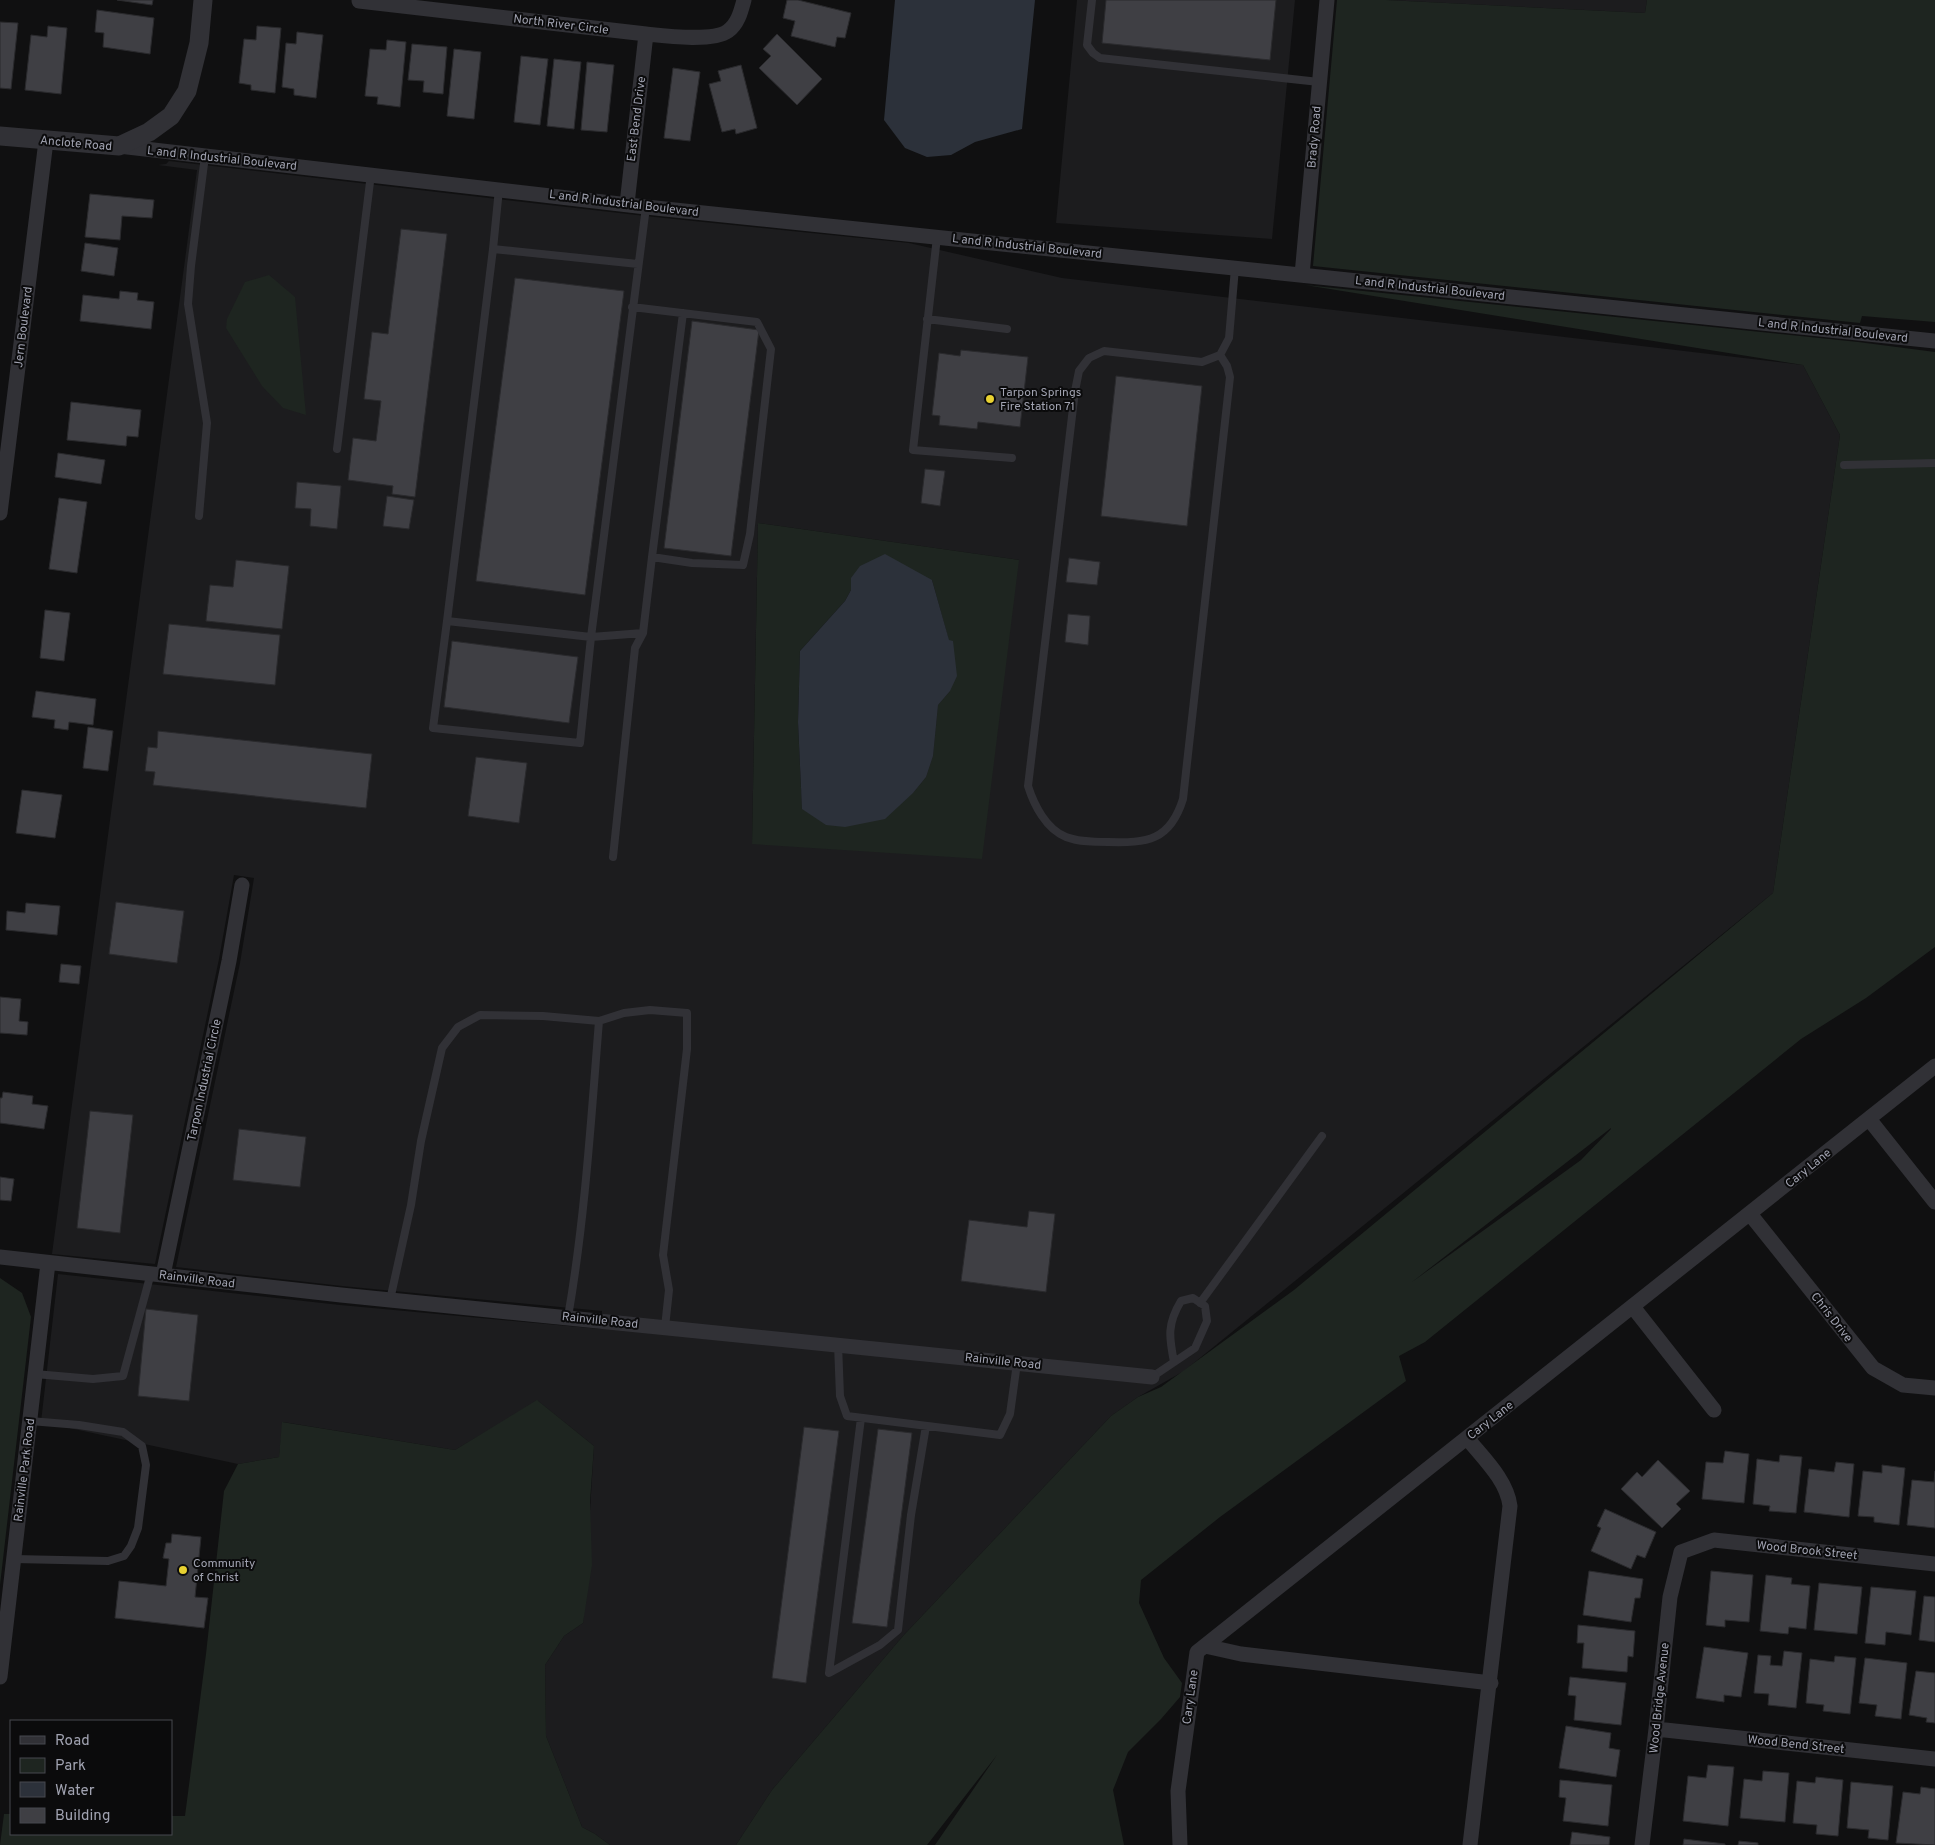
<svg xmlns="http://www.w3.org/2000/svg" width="1935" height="1845" font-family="Overpass,sans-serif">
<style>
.built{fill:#1c1c1e;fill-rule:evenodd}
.green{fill:#1e2520;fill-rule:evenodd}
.water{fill:#2c313a}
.building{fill:#3f3f44;stroke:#2a2a2d}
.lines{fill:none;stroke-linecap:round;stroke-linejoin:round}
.service{stroke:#313136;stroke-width:8}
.minor{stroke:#313136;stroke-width:15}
.tertiary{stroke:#313136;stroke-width:19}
.poi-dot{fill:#e8d131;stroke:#0b0b0c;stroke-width:2}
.labels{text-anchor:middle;stroke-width:4;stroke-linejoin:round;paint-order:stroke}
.street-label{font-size:12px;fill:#a1a3b1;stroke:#0b0b0c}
.poi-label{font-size:12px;fill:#a1a3b1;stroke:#0b0b0c;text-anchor:start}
</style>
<rect width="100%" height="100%" fill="#101011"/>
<path class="built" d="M1077,0H1295L1272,239L1056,223Z
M1386,0H1647L1645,13Z
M169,161L645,216L909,243L1062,278L1803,365L1840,435L1773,893L1184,1371L1138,1397L1111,1416L903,1636L772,1790L736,1845H610L595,1834L582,1827L546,1736L545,1665L564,1636L583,1623L594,1446L538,1401L455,1450L283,1422L279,1457L238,1464L41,1422L58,1274L340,1305L601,1329L602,1311L342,1286L176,1267L240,963L254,878L234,875L219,959L155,1264L52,1254L197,170L158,165L166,164ZM758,523L1019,560L752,844Z"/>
<path class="green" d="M1337,0H1386L1645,13L1647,0H1935V322L1862,316L1860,323L1313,266Z
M269,275L295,297L306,415L283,408L262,386L226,328L227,319L245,282Z
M1305,285L1858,342L1935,352V947L1866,998L1801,1039L1425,1342L1399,1356L1406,1381L1220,1517L1141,1580L1139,1603L1164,1658L1182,1683L1180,1697L1161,1719L1128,1752L1113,1790L1124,1845H935L997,1755L927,1845H736L772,1790L903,1636L1111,1416L1138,1397L1161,1387L1294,1290L1773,893L1840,435L1803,365ZM1611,1129L1581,1160L1412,1282L1611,1128Z
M758,523L1019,560L982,859L752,844ZM932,580L949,641L950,691L938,705L933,756L926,777L913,793L802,809L798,722L800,651L845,601L851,590Z
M0,1278L22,1293L31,1317L0,1585Z
M537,1400L594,1446L590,1502L592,1565L583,1623L564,1636L545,1665L546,1736L582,1827L595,1834L610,1845H0L4,1814H11V1834H171V1816H185L206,1654L224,1491L238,1464L279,1457L282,1422L455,1450Z"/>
<path class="water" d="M895,0H1035L1022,129L975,142L951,155L927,157L905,148L884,120Z
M885,554L932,580L949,640L953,641L957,676L950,691L938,705L933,756L926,777L913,793L885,819L845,827L826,825L802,809L798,722L800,651L845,601L851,590V578L860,566Z"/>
<path class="building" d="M117,0H153L152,5Z
M787,0H798L851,13L845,38L837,37L835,47L791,36L795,21L783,18Z
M1106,0H1276L1270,60L1102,43Z
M97,10L154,18L150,54L103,47L104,33L95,32Z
M0,22L18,23L11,89L0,88Z
M48,26L67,28L61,94L25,90L31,35L47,37Z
M257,26L281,28L275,93L251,90V85L239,83L244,39L256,40Z
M297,32L323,35L316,98L294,95V89L282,87L286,43L296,44Z
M777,34L822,79L797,105L759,68L771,56L763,49Z
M387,40L406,42L400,107L377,104L378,97L365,96L370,49L386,50Z
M412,44L447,47L443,94L423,92L424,81L408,80Z
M454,49L481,52L474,119L447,116Z
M521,56L548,59L540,125L514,122Z
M554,59L581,62L574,129L547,126Z
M587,62L614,65L607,132L581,130Z
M741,65L757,128L736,134L735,129L722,132L709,84L721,81L718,71Z
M673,68L700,72L690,141L664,138Z
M90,194L154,200L152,218L122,216L120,240L85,237Z
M401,229L447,234L415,497L392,494L393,486L348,480L353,438L376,441L381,401L364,399L372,332L388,334Z
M85,243L118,248L114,276L81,271Z
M515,278L624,291L585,595L476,581Z
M120,291L138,293L137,300L154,302L151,329L80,321L83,295L119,299Z
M692,321L759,330L731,556L664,548Z
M961,350L1028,357L1020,427L978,422L977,429L939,425L940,416L932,415L939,353L960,356Z
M1116,376L1202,386L1187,526L1101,516Z
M71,402L141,410L138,437L127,436L126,446L67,440Z
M58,453L105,460L101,484L55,477Z
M925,469L945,471L940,506L921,503Z
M297,482L341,486L337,529L310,526L311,509L295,508Z
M387,496L414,500L409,529L383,526Z
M59,498L87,502L77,573L49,569Z
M1069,558L1100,562L1097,585L1066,582Z
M236,560L289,566L282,629L206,621L210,585L233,587Z
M45,610L70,613L64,661L40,658Z
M1068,614L1090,616L1088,645L1065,642Z
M169,624L280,635L275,685L163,674Z
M452,641L578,657L569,723L444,707Z
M36,691L96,699L93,725L69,722L68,730L54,728L55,720L32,717Z
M88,727L113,731L108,771L83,768Z
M158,731L372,754L366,808L153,785L155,772L145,771L148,747L157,748Z
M476,757L527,763L519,823L468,816Z
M22,790L62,795L55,838L16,833Z
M116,902L184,911L177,963L109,954Z
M26,903L60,906L57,935L6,930L7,911L25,913Z
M61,964L81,966L79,984L59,982Z
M0,997L21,999L19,1021L28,1022L27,1035L0,1033Z
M3,1092L33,1096L32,1104L48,1106L44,1129L0,1123V1098H2Z
M90,1111L133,1115L120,1233L77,1228Z
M239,1129L306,1137L300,1187L233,1180Z
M0,1177L14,1179L11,1201L0,1200Z
M1029,1211L1055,1214L1046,1292L961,1281L969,1220L1027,1227Z
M146,1309L198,1315L189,1401L138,1396Z
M804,1427L839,1431L806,1683L772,1678Z
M878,1429L912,1433L887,1627L852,1623Z
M1725,1451L1749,1454L1744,1503L1702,1499L1706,1462L1723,1463Z
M1780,1455L1802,1457L1796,1513L1769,1511L1770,1506L1753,1504L1757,1459L1779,1462Z
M1658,1460L1690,1491L1676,1504L1681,1509L1662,1528L1621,1489L1637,1472L1642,1477Z
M1836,1462L1854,1464L1849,1517L1804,1512L1809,1469L1834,1472Z
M1882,1465L1905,1468L1899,1525L1874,1522V1517L1858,1516L1863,1471L1882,1473Z
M1935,1471V1528L1907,1525L1912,1480L1934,1482Z
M1605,1509L1656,1532L1645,1558L1637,1555L1631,1569L1591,1551L1601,1528L1597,1526Z
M172,1534L201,1537L195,1597L208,1598L204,1628L115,1618L119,1581L166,1586L169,1559L163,1558L166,1543H171Z
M1589,1571L1643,1579L1640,1598H1635L1631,1622L1583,1615Z
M1711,1571L1753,1575L1749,1622L1725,1620V1627L1706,1625Z
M1766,1575L1792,1578L1791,1584L1810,1586L1806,1629L1789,1627L1788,1634L1760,1631Z
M1819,1583L1862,1587L1857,1634L1814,1630Z
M1871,1587L1916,1591L1911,1635L1886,1632L1885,1645L1865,1643Z
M1924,1596L1935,1597V1642L1919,1640Z
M1578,1625L1635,1631L1633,1657L1628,1656L1627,1672L1582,1668L1584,1643H1577Z
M1704,1647L1748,1653L1741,1697L1724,1695V1702L1696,1698Z
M1784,1651L1802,1653L1796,1708L1768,1705L1769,1694L1754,1693L1758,1655L1771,1656L1770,1665L1782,1666Z
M1835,1656L1856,1658L1850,1714L1823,1711L1824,1705L1806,1703L1810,1659L1834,1662Z
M1865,1658L1907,1663L1901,1719L1875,1716L1877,1705L1859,1703Z
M1916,1671L1935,1673V1723L1926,1722L1927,1718L1909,1715Z
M1570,1677L1626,1683L1621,1725L1574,1720L1576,1696L1568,1695Z
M1566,1726L1611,1733L1609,1748L1620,1750L1616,1777L1559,1768Z
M1708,1765L1734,1767L1728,1826L1683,1821L1688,1776L1706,1778Z
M1763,1771L1789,1773L1785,1822L1740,1818L1744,1779L1762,1781Z
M1816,1777L1843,1780L1838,1836L1816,1834L1817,1825L1793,1823L1797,1781L1815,1783Z
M1560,1780L1612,1785L1608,1826L1563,1821L1566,1798L1559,1797Z
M1851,1782L1893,1786L1888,1840L1868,1838L1869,1830L1847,1828Z
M1921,1787L1935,1789V1845L1896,1843L1903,1792L1920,1794Z
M1572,1832L1610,1837L1609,1845H1570Z
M1684,1839L1725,1844V1845H1683Z
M1739,1841L1758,1843V1845H1738Z"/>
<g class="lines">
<path class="service" d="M1092,0L1087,45L1093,53L1100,58L1319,82
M499,189L493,249L447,621L591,637L646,207
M937,237L913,450L1012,458
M493,249L638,264
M632,307L757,322L771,349L750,534L743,565L692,563L652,557L683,313
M927,319L1007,329
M1220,355L1227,366L1230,377L1183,799C1170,841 1147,843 1108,842C1095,842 1079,842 1066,837C1046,829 1034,805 1028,786L1075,391L1079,371L1089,358L1104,351L1202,362L1220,355L1229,338L1235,268
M337,449L371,174
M1844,465L1935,463
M199,516L207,423L188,304L191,266L205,156
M447,621L433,728L580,743L591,637L643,633L652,557
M613,857L635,648L643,633
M599,1021L624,1013L650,1010L687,1013V1049L663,1255L669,1290L665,1327
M390,1300L411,1205L421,1141L442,1048L458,1027L480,1015L543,1016L599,1021C591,1120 585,1219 568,1317
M1200,1303L1322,1136
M838,1344L840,1396L847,1416L1000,1435L1010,1414L1017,1363
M35,1374L93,1379L123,1376L151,1273
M1152,1377L1195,1348L1207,1321L1205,1306L1193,1298L1181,1301C1167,1324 1169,1337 1174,1362
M861,1418L829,1673L880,1645L898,1630L911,1515L926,1426
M14,1559L108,1561L124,1556L131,1546L138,1528L146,1465L142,1446L123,1432L79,1425L30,1421"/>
<path class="minor" d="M359,1L646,34C665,36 713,42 728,31C738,24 741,11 744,0
M119,146L646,207L1935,341
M627,204L646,34
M1302,275L1327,0
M0,513L46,141
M1869,1119L1935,1202
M1750,1214L1873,1368L1903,1385L1935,1388
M0,1257L341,1295L1152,1377
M163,1275L229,961L242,885
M1633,1307L1714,1410
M1467,1438C1483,1458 1507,1480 1510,1506L1470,1845
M1205,1646L1241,1654L1491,1683
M0,1677L48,1263
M1656,1729L1935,1759
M1180,1845L1178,1791L1197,1652L1935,1066
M1642,1845L1656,1729L1670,1597L1681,1552L1714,1540L1935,1564"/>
<path class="tertiary" d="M0,136L119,146L149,132L171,116L187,91L199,43L203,0"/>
</g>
<g class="poi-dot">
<circle cx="990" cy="399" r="5"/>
<circle cx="183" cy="1570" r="5"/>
</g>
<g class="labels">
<g class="street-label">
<text transform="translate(561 24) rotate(7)" y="4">North River Circle</text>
<text transform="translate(636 119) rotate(-83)" y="4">East Bend Drive</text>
<text transform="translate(1314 137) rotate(-85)" y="4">Brady Road</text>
<text transform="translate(76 143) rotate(5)" y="4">Anclote Road</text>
<text transform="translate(222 158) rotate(6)" y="4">L and R Industrial Boulevard</text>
<text transform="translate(624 203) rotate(7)" y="4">L and R Industrial Boulevard</text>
<text transform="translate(1027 246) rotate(6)" y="4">L and R Industrial Boulevard</text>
<text transform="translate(1430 288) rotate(6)" y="4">L and R Industrial Boulevard</text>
<text transform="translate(23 327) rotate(-83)" y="4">Jern Boulevard</text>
<text transform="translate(1833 330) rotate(6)" y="4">L and R Industrial Boulevard</text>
<text transform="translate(204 1080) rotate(-78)" y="4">Tarpon Industrial Circle</text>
<text transform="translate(1808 1168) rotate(-39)" y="4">Cary Lane</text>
<text transform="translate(197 1279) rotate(7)" y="4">Rainville Road</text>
<text transform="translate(1832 1317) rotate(52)" y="4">Chris Drive</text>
<text transform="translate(600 1320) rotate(6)" y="4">Rainville Road</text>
<text transform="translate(1003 1361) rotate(6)" y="4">Rainville Road</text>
<text transform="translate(1490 1420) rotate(-38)" y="4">Cary Lane</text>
<text transform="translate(24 1470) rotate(-83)" y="4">Rainville Park Road</text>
<text transform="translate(1807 1550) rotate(6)" y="4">Wood Brook Street</text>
<text transform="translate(1190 1697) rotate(-82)" y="4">Cary Lane</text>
<text transform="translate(1659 1698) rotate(-84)" y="4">Wood Bridge Avenue</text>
<text transform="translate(1796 1744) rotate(6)" y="4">Wood Bend Street</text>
</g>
<g class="poi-label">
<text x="1000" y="396">Tarpon Springs<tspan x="1000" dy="14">Fire Station 71</tspan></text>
<text x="193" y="1567">Community<tspan x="193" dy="14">of Christ</tspan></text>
</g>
</g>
<rect x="10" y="1720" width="162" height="115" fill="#0b0b0c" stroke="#47484e"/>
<rect x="20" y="1736" width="25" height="8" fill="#313136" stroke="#47484e"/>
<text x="55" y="1745" font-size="15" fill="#a1a3b1">Road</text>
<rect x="20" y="1758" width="25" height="15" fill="#1e2520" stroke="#47484e"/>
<text x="55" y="1770" font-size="15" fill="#a1a3b1">Park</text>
<rect x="20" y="1782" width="25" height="15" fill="#2c313a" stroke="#47484e"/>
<text x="55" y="1795" font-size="15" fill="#a1a3b1">Water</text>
<rect x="20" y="1808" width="25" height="15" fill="#3f3f44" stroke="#47484e"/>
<text x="55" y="1820" font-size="15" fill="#a1a3b1">Building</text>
</svg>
